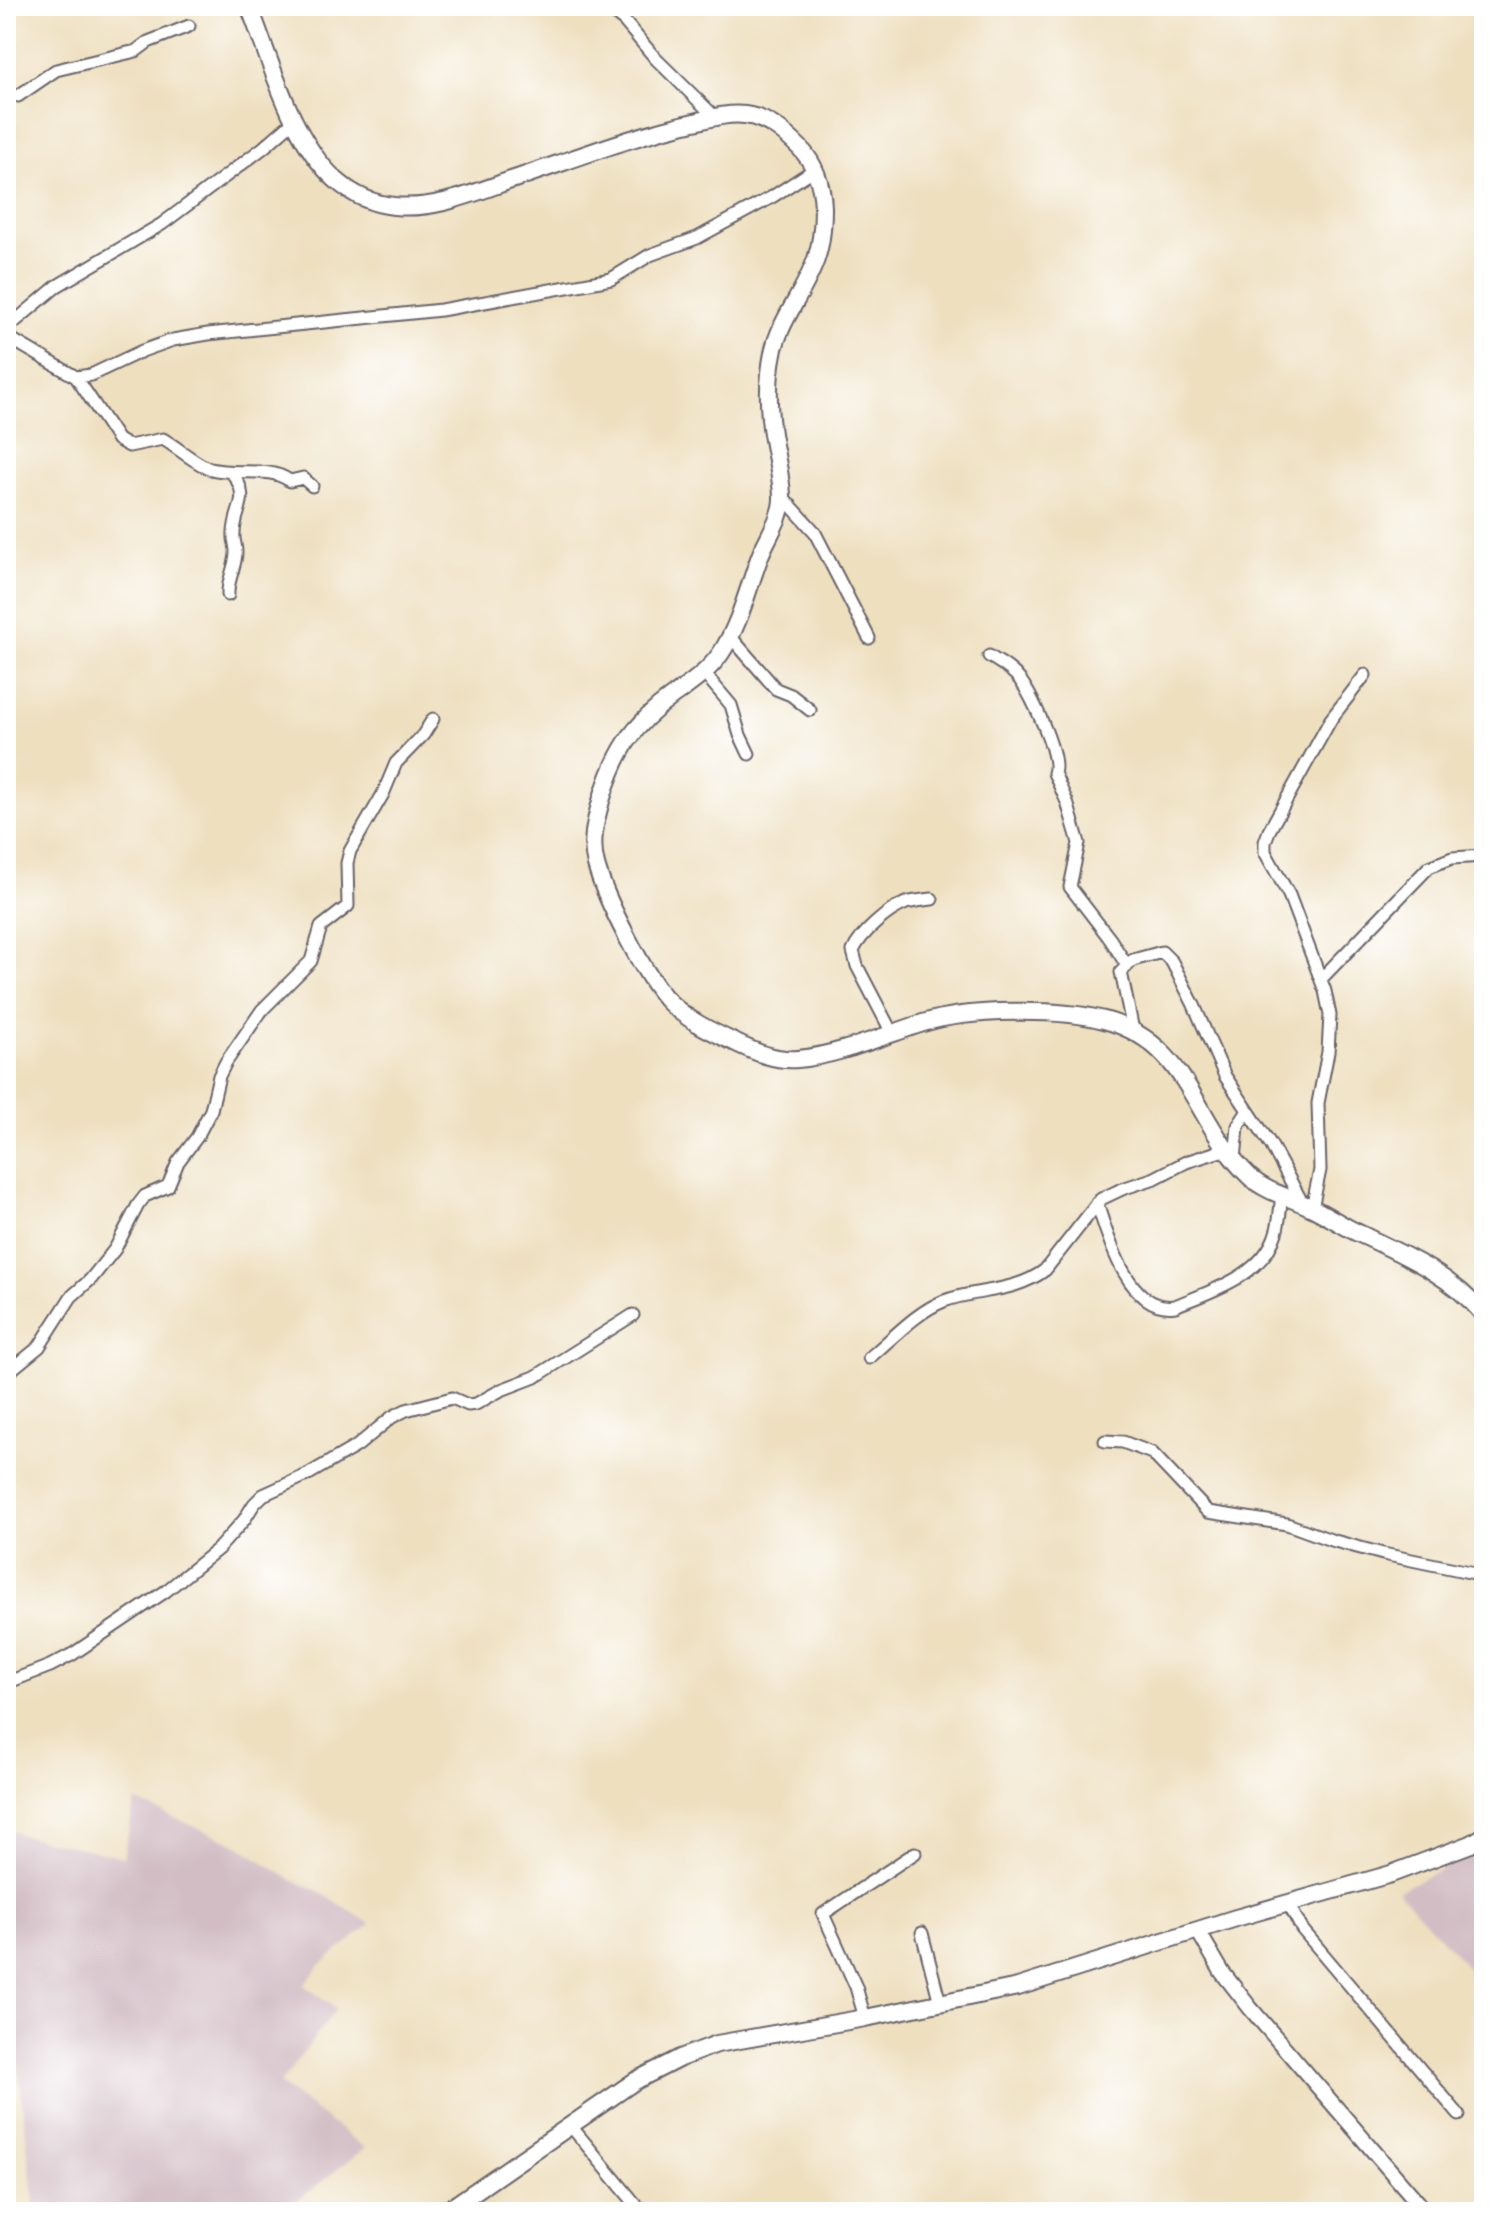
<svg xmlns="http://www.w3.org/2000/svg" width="1490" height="2218" font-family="Sriracha,sans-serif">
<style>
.industrial{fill:#d2bdc5}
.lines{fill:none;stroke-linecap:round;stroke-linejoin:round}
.minor-casing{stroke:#696469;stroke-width:15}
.tertiary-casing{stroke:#696469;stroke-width:18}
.secondary-casing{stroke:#696469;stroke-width:20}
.minor{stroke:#fff;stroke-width:11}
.tertiary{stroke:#fff;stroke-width:14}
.secondary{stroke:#fff;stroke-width:16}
</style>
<rect width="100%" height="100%" fill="#fff"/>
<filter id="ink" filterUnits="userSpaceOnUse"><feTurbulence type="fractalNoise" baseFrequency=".0125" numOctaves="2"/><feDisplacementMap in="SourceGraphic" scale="16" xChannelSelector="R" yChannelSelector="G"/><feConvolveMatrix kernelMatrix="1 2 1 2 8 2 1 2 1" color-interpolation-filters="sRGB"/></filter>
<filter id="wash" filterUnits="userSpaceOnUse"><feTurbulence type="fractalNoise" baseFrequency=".006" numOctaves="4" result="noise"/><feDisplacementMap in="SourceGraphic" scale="32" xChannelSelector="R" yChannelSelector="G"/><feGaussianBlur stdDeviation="1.8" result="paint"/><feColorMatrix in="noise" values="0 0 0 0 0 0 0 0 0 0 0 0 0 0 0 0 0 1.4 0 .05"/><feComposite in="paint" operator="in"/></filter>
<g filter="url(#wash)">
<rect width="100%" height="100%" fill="#eedfbf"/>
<path class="industrial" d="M135,1801L234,1843L293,1881L315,1889L371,1924L319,1966L304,1985L336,2009L280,2084L365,2148L291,2205L299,2212H35L18,2067L6,1986V1827L21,1835L123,1857Z
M1484,1848V1986L1398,1891Z"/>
</g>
<g filter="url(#ink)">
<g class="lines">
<g class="minor-casing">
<path id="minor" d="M605,6L624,21L656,59L715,117
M18,96L56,70L136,51L148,42L189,26
M6,329L57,286L162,224L263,148L295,120
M6,336L76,377L91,375L142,351L173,340L208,334L441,310L611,279L650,255L697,238L772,197L815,169
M76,377L118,440L129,446L163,439C177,447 197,465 211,469C237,476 267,465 290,481L303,478L312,486
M782,496L814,531L869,638
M228,595C227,580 236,567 236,552C236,545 233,539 234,533C235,507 252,499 232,473
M730,636L776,689L791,695L810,710
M989,656C1000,663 1012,669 1020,680C1031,694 1061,757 1054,773L1067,802L1079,843L1070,887L1110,939L1126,964
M704,673L731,705L740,735L749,754
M1321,979L1429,867L1452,858L1484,856
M1133,1030L1121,972L1133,960L1162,952L1172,962L1193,1003L1225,1076L1271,1145L1303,1204
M892,1033L857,966L853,951C861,933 888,910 906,903C914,901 923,900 932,899
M1235,1160L1238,1126L1247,1112
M1097,1203C1108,1238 1129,1313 1175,1306C1211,1291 1263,1276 1276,1233C1280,1221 1280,1208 1282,1195
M1312,1208L1320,1170L1318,1103L1328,1052L1330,1015L1325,991L1289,895L1265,852V842L1269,831L1331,719L1365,675
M869,1358C891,1340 916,1312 944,1301C976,1289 1015,1293 1045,1270L1101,1199L1122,1189L1155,1178L1186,1162L1227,1149
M6,1374L39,1347L71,1297L91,1279L115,1249L138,1205L145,1196L168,1186L178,1162L197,1137L211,1110L219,1076L226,1062L262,1010L311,961L321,927L348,906L347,863L350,851L383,794L396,763L423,735L433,719
M1105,1441L1123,1442L1152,1453L1208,1512L1287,1524L1331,1540L1383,1554L1484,1575
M6,1683L50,1666L73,1654L166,1591L218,1549L244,1520L254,1504L263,1495L307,1475L357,1446L392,1417L406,1410L452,1398L468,1405L476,1404L501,1390L535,1377L633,1315
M1288,1903L1302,1929L1459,2115
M922,1933L940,2003
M865,2018L856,1987L823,1914L915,1853
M570,2125L642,2212
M6,2206L7,2212"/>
</g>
<g class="tertiary-casing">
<path id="tertiary" d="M1198,1931L1222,1972L1251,2009L1426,2212"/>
</g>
<g class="secondary-casing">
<path id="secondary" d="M249,6C271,61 291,140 336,180C352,194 372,204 394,206C434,210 471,194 508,181C569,161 631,136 694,122C711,118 728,113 745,115C768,118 785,133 800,148C816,165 822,184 823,207C823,225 822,242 816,259C805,292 780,319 773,353C769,373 768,398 770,418C772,444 781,470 782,496C783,517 767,537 760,556C748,588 740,624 721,653C708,672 691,683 673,696C632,725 615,754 601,801C595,822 590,843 596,865C605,898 645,978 669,1002C687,1020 713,1032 736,1043C755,1052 775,1061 798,1059C840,1055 882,1036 923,1023C967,1009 1059,1008 1104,1020C1191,1043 1192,1122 1250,1177C1266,1192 1289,1197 1308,1206C1324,1213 1338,1223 1354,1231C1402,1254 1449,1273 1484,1315
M445,2212L635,2081L680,2058L717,2044L865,2018L1018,1987L1236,1918L1391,1874L1471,1844L1484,1836"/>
</g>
<use href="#minor" class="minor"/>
<use href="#tertiary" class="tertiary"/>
<use href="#secondary" class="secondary"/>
</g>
</g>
<rect width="1490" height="2218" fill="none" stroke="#fff" stroke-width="32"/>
</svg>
